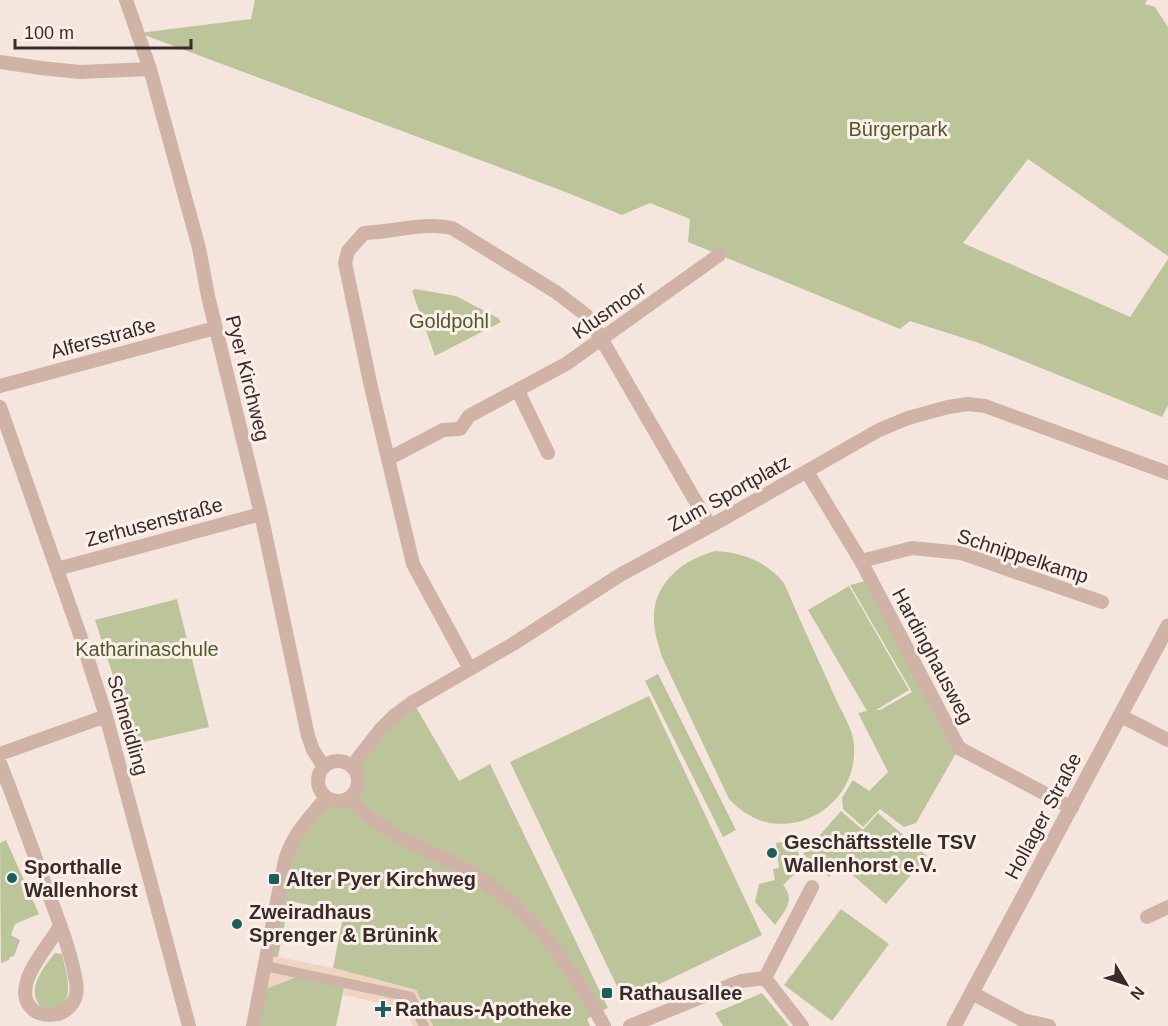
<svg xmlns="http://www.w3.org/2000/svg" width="1168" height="1026" font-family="Helvetica,sans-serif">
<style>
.green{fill:#bcc59a}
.plaza{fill:#eed4c1}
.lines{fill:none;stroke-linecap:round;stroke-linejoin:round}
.pedestrian{stroke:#ceb3a6;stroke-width:10}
.minor{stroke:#ceb3a6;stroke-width:14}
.tertiary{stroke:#ceb3a6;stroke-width:15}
.poi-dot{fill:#195f5b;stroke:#fbf0e9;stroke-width:2}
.labels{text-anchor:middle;stroke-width:6;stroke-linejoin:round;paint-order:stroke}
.park-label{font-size:20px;fill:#4f5a29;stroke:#fbf0e9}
.street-label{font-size:20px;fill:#392b28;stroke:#fbf0e9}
.poi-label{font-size:20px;font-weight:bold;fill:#392b28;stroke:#fbf0e9;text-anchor:start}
</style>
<rect width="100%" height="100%" fill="#f4e6dc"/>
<path class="green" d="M255,0H1147L1145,4L1155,7L1168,27V256L1028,159L963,243L1130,317L1168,259V405L1162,417L979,343L910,321L900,329L688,242L690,219L650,203L622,215L568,193L139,33L251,19Z
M415,289L456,296L498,318L501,322L435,356L412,291Z
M715,551C742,552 767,562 784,583C799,618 815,653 831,688C837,703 847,719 852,734C862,773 837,812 798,822C770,828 748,819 729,799L662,657C658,644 653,629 654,615C655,581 685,559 715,551Z
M870,580L959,748L916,823L904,827L880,809L863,827L843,809L842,798L853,780L869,791L888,772L858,713L867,711L808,610L849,586L909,690L876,710H880L912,692L850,585Z
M177,599L209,727L135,744L95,620Z
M658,674L736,830L723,837L645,681Z
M649,696L762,935L624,1001L510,762Z
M413,702L459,781L490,764L608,1008L587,1019L590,1026H433L416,990L333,968L344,912L289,901L278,957L266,958L285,860L330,800L341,802L353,796C360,785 359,776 352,766Z
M841,811L863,830L878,813L927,856L886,904L840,864L829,877L803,854Z
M6,840L39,914L15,924L11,935L20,940L14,956L10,957L9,960L1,963L0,843Z
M792,840L804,865L783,885C796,901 785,910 775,925L755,902L759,884L775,880L773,869L779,868L776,843Z
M841,909L889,944L832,1021L784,985Z
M55,953L62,954C66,972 73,990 63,1007L45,1010C23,994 41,970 55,953Z
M304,974L345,983L336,1026H253L260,991Z
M762,993L789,1026H723L715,1013Z"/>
<path class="plaza" d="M278,957L333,968L416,990L433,1026H413L404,1008L343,995L345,983L304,974L260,991L266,958Z"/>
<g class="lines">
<path class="pedestrian" d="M265,966L411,997L424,1026"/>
<path class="minor" d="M126,0L150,69L199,248L208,296L261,514L308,736L313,750L324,767
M0,62L41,68L80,72L150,69
M0,386L215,328
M518,391L548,453
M0,407L80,635L106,716L189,1026
M388,459L443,430L460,429L469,416L566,364L719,255
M807,472L861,561L959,748L1072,808
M861,561L912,548L961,553L1102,602
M57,569L261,514
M470,669L413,564L371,387L345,263L348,251L364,233C394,232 423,222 452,228L556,292L586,315L602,340L710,526
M1121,716L1168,740
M0,754L106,716
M318 781a20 20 0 1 1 40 0a20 20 0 1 1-40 0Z
M0,763C16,804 31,845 46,887C57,917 71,950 76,982C84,1026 13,1026 27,981C33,962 50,943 60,926
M352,766L380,730L394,716L413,702L513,644L620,575L723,519L879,430L908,418L948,407L968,404L985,406L1168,473
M349,799C364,814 381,827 400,837C423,850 448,858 470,872C530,909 571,964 604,1026
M1147,917L1168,907
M765,978L812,887
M972,993L1023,1020L1049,1026
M253,1026L285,860C293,834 309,818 326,798
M630,1026L741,981L765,978L802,1026"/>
<path class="tertiary" d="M954,1026L1168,626"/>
</g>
<g class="poi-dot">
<circle cx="772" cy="853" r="6"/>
<circle cx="12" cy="878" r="6"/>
<rect x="268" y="873" width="12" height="12" rx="3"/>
<circle cx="237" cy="924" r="6"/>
<rect x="601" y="987" width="12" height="12" rx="3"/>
<path d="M380 1000h6v6h6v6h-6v6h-6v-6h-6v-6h6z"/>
</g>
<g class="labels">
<g class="park-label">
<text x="898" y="136">Bürgerpark</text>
<text x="449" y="328">Goldpohl</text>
<text x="147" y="656">Katharinaschule</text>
</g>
<g class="street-label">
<text transform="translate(609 310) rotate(-35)" y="7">Klusmoor</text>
<text transform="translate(103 338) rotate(-15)" y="7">Alfersstraße</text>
<text transform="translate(248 378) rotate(76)" y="7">Pyer Kirchweg</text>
<text transform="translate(729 493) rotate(-29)" y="7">Zum Sportplatz</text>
<text transform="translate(154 522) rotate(-15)" y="7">Zerhusenstraße</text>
<text transform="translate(1023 556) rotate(18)" y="7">Schnippelkamp</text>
<text transform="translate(933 656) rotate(62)" y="7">Hardinghausweg</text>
<text transform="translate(128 725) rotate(74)" y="7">Schneidling</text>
<text transform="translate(1043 816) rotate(-62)" y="7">Hollager Straße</text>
</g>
<g class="poi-label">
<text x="784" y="849">Geschäftsstelle TSV<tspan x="784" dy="23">Wallenhorst e.V.</tspan></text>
<text x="24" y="874">Sporthalle<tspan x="24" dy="23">Wallenhorst</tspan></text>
<text x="286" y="886">Alter Pyer Kirchweg</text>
<text x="249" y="919">Zweiradhaus<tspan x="249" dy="23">Sprenger &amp; Brünink</tspan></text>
<text x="619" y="1000">Rathausallee</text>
<text x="395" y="1016">Rathaus-Apotheke</text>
</g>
</g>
<g transform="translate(1126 984) rotate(129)" stroke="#fbf0e9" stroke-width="4.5" paint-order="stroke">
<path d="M0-4.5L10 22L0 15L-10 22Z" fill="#392b28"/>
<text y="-9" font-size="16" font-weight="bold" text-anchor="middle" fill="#392b28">N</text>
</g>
<path d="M15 39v9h176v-9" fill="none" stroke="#392b28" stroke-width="3"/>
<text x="24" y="39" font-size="18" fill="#392b28" stroke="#fbf0e9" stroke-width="4.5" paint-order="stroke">100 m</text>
</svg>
